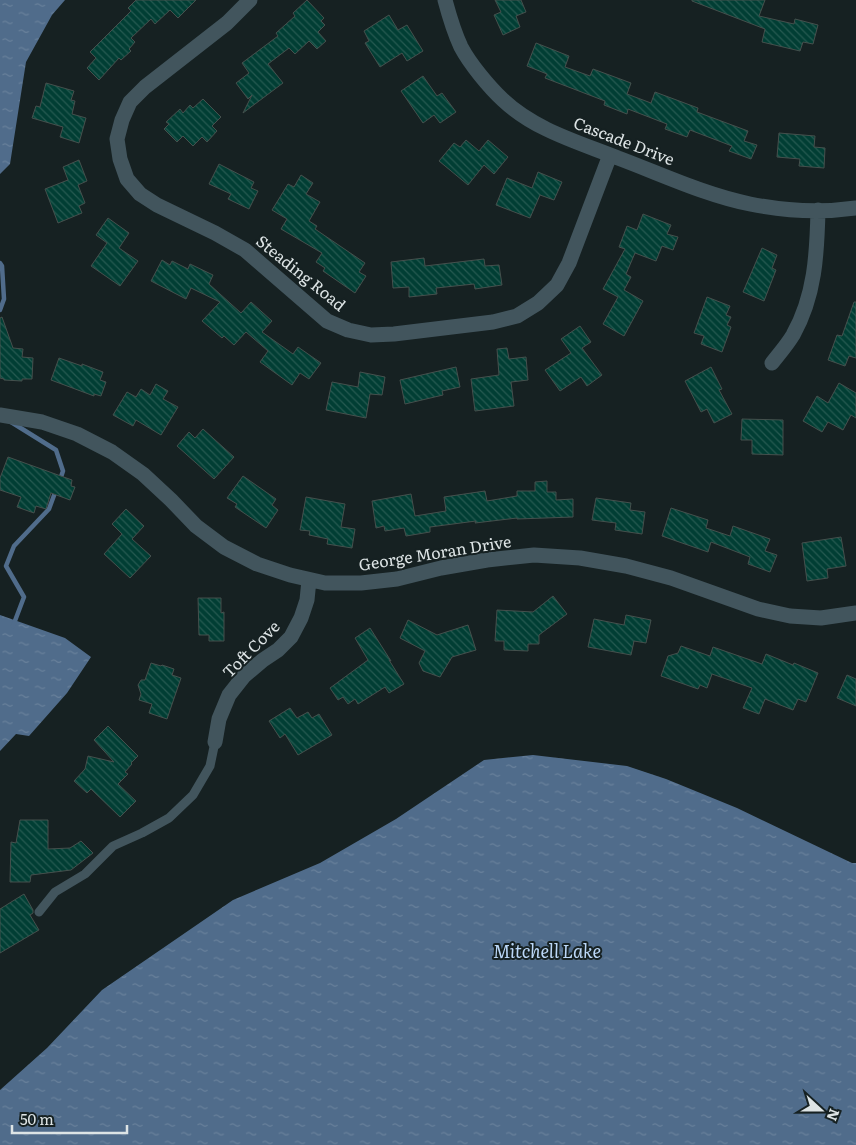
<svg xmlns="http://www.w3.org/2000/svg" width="856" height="1145" font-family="Literata,serif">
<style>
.water{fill:url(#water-ripples)}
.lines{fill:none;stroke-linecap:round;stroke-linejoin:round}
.stream{stroke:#506c8b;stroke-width:4.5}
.building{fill:url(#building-back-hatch);stroke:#45504d}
.service{stroke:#42555d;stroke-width:9}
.minor{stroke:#42555d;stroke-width:15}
.labels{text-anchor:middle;stroke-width:4;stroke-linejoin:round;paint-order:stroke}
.street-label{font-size:16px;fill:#dde4e5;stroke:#162122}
.water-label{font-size:18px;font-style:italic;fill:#bcd8f8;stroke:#162122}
</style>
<defs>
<pattern id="water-ripples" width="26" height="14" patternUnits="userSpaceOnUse" patternTransform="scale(1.25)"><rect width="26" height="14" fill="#506c8b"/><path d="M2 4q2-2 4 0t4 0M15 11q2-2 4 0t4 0" fill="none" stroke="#69819b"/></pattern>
<pattern id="building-back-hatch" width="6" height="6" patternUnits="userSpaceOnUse" patternTransform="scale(1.25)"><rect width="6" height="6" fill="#013e34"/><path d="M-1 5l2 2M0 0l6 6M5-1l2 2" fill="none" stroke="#265a51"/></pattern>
</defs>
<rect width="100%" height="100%" fill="#162122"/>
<path class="water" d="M0,0H65L52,15L26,62L10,164L0,174Z
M0,615L65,638L91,657L67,693L29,736L16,734L0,751Z
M533,755L627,766L666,779L737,808L852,863H856V1145H0V1090L47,1048L102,990L233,900L320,863L396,819L484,760Z"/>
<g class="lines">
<path class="stream" d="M0,263L2,266L4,299L0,310
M11,422L56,450L63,471L60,480
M13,626L24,597L6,566L14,546L49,509L56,490"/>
</g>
<path class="building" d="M136,0H196L178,18L170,10L155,24L151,19L131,38L135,42L129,49L131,51L121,60L119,58L99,80L87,68L96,58L90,52L131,11L128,8Z
M307,0L324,18L321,21L325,25L318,32L326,41L317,49L309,41L295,54L289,48L268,64L283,83L243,113L252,95L248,99L236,83L249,73L242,63L278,36L276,33L295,16L293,13Z
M495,0H521L526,12L516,16L520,27L503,35L494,15L501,12Z
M692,0H765L759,16L794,24L795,19L818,25L813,44L803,42L800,51L762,42L765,29L692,1Z
M389,15L398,30L407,25L423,51L407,61L402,53L380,67L365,43L369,41L364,31Z
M536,43L569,56L565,67L590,76L593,69L631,83L627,94L651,103L655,92L698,108L697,112L748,131L744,141L757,145L751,159L729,151L732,146L690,130L687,137L665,129L667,124L628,109L627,114L604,105L605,101L545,78L547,74L527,66Z
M423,76L437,96L442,93L456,112L440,123L434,115L423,123L401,91Z
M46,83L74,91L71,100L75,101L72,114L86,118L79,143L60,137L63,127L32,118L36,106L40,107Z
M203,99L221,117L212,126L217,131L207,142L202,137L193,146L183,136L177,142L164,129L169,124L166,122L180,109L183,113L190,105L193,108Z
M779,133L815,136L814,147L825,148L824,168L799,166L800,159L777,157Z
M466,140L479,151L488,140L508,157L494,174L484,165L468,185L439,161L454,143L460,147Z
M79,160L87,181L78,185L85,203L79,206L82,213L58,223L45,189L68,180L63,167Z
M219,164L254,182L251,188L258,191L249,209L228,199L231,194L209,184Z
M538,172L562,182L554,200L540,195L530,218L496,205L507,178L532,188Z
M301,175L313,183L306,194L320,202L309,221L317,226L315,229L365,263L359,272L366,276L355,293L323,271L325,268L316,262L322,253L281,229L287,219L272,210L288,184L294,187Z
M643,214L671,225L667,234L678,237L673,250L662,246L656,261L635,253L626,274L631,277L624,290L643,301L624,336L603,324L618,297L603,289L625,249L619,247L627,226L637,230Z
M108,218L129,233L119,248L138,261L120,286L91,266L107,243L96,235Z
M762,248L777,255L772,268L776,270L764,301L743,292Z
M424,258L425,266L484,259L485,266L499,265L502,285L475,289L474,284L436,288L437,294L409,297V287L393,288L391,262Z
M162,260L170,265L172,261L188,269L190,264L213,275L209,284L241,313L251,302L272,321L262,332L293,354L298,347L321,363L309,379L300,373L292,385L260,362L268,351L246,332L234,345L224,336L222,338L202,321L220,302L191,288L186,299L151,281Z
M707,297L730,306L726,315L731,317L727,325L731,327L722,352L701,344L704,336L694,333Z
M854,302H856V358L849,356L845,366L828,360L837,335L842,336Z
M2,317L13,348L23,349L22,357L33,358L32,379H22V381L4,380V379L0,378V318Z
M580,326L591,342L582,348L602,375L587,386L581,377L560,391L545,370L571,353L561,339Z
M507,348L509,359L526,357L528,380L511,382L514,406L475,411L471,379L499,375L497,349Z
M59,358L82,366V364L103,372L100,380L106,382L101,396L94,394V396L51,380Z
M456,367L460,387L442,391L443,395L405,404L400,380Z
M711,367L722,389L719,390L732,414L714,423L707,409L701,412L685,381Z
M360,372L385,377L382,395L370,394L366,418L326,410L332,382L358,387Z
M839,383L856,393V418L851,415L843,430L828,422L822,432L803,421L817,396L828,403Z
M156,384L168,391L163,399L178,407L161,435L136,420L133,426L113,415L127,392L136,397L141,389L150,395Z
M742,419L783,420V455L752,454V440H741Z
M203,429L234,457L214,479L177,446L189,432L195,438Z
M8,457L72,480L71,486L75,487L70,500L51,493L46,509L36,506L34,513L17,507L21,497L0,490V478Z
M243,476L276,499L272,505L278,510L266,528L235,507L237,504L227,498Z
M547,481V492H556V500L573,499V517L517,519V518L475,523L476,521L430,527V532L406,536L404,528L385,531L384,526L376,528L372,501L411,494L415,516L446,511L444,497L485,491L487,501L517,496V491H535V482Z
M306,497L345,504L341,527L355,529L352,548L327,544L328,539L309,535L310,531L300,530Z
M596,498L631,503L630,510L645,512L642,534L615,530L616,523L592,520Z
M671,508L708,520L706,528L730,536L733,526L770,539L765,551L777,555L770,572L748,564L750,557L711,542L708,552L662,536Z
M126,509L144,526L132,539L151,556L130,578L104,554L122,534L112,524Z
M841,537L846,566L827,569L828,578L807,581L802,543Z
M553,596L567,614L539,635V644H528V651L504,650V641H495L497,610L533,612Z
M198,598H221V613L224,612V641H209V635H199Z
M626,615L651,620L646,643L634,641L631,655L588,647L594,619L624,625Z
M408,620L437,635L468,625L476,650L452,657L440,677L423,671L419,663L425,651L400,638Z
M370,628L391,661L389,660L404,684L389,693L385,687L358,704L355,699L348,704L343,697L338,700L330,688L368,660L355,638Z
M681,646L710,656L713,647L762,664L766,654L793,665L794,663L818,673L806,702L798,699L793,710L765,699L759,714L743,708L752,688L712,674L707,688L700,685L698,689L661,676L668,656L678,653Z
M151,663L161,666L162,665L174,669L172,675L181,678L167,719L149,713L152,704L139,700L141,694L138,685L141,680H145Z
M847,675L856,679V706L837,698Z
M290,708L297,718L308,712L312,718L319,714L332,735L298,755L285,734L280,738L269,721Z
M108,726L138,756L131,763L132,764L125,772L128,774L118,784L136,801L120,817L91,789L87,793L74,781L85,769L88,756L114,762L94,740Z
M20,820H48V849L70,848L81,841L93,853L71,870L31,875L30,882H10L11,842L16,843Z
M24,894L33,910V913L30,915L39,930L0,953V909Z"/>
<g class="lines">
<path class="service" d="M39,912L55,892L85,874L113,846L142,833L169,818L193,795L210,766L215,742"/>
<path class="minor" d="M250,0L227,23L145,87L130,102L122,120L117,139L120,159L127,179L140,194L157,205L215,233L245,250L327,321L348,330L371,335L394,334L493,322L517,316L538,303L557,285L569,263L610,155
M445,0C449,15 454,32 461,47C470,64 489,87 503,100C535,130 578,142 618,158C661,174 705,195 750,204C785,211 821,213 856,208
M772,363C779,354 787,345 793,335C815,296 817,254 818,210
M0,415L42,422L77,434L112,452L143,474L171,500L196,526L224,547L257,564L290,575L325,583H361L397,579L441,568L487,560L534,555L580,558L626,566L671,578L758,609L790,616L821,618L856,613
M215,742L219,719L229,695L244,676L263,660L278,650L291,637L301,618L307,600L309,580"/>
</g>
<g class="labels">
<g class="street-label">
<text transform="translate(624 141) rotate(21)" y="6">Cascade Drive</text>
<text transform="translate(301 273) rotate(39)" y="6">Steading Road</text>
<text transform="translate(435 553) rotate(-9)" y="6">George Moran Drive</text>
<text transform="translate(251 649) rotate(-45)" y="6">Toft Cove</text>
</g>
<g class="water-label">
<text x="547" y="958">Mitchell Lake</text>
</g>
</g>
<g transform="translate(821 1110) rotate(111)" stroke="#162122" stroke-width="4" paint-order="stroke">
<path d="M0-4L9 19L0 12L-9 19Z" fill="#dde4e5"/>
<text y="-8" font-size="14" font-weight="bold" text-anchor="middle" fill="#dde4e5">N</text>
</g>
<path d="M12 1125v8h115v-8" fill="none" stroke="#dde4e5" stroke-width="2.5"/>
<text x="20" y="1125" font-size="15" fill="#dde4e5" stroke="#162122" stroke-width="4" paint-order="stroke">50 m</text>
</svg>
